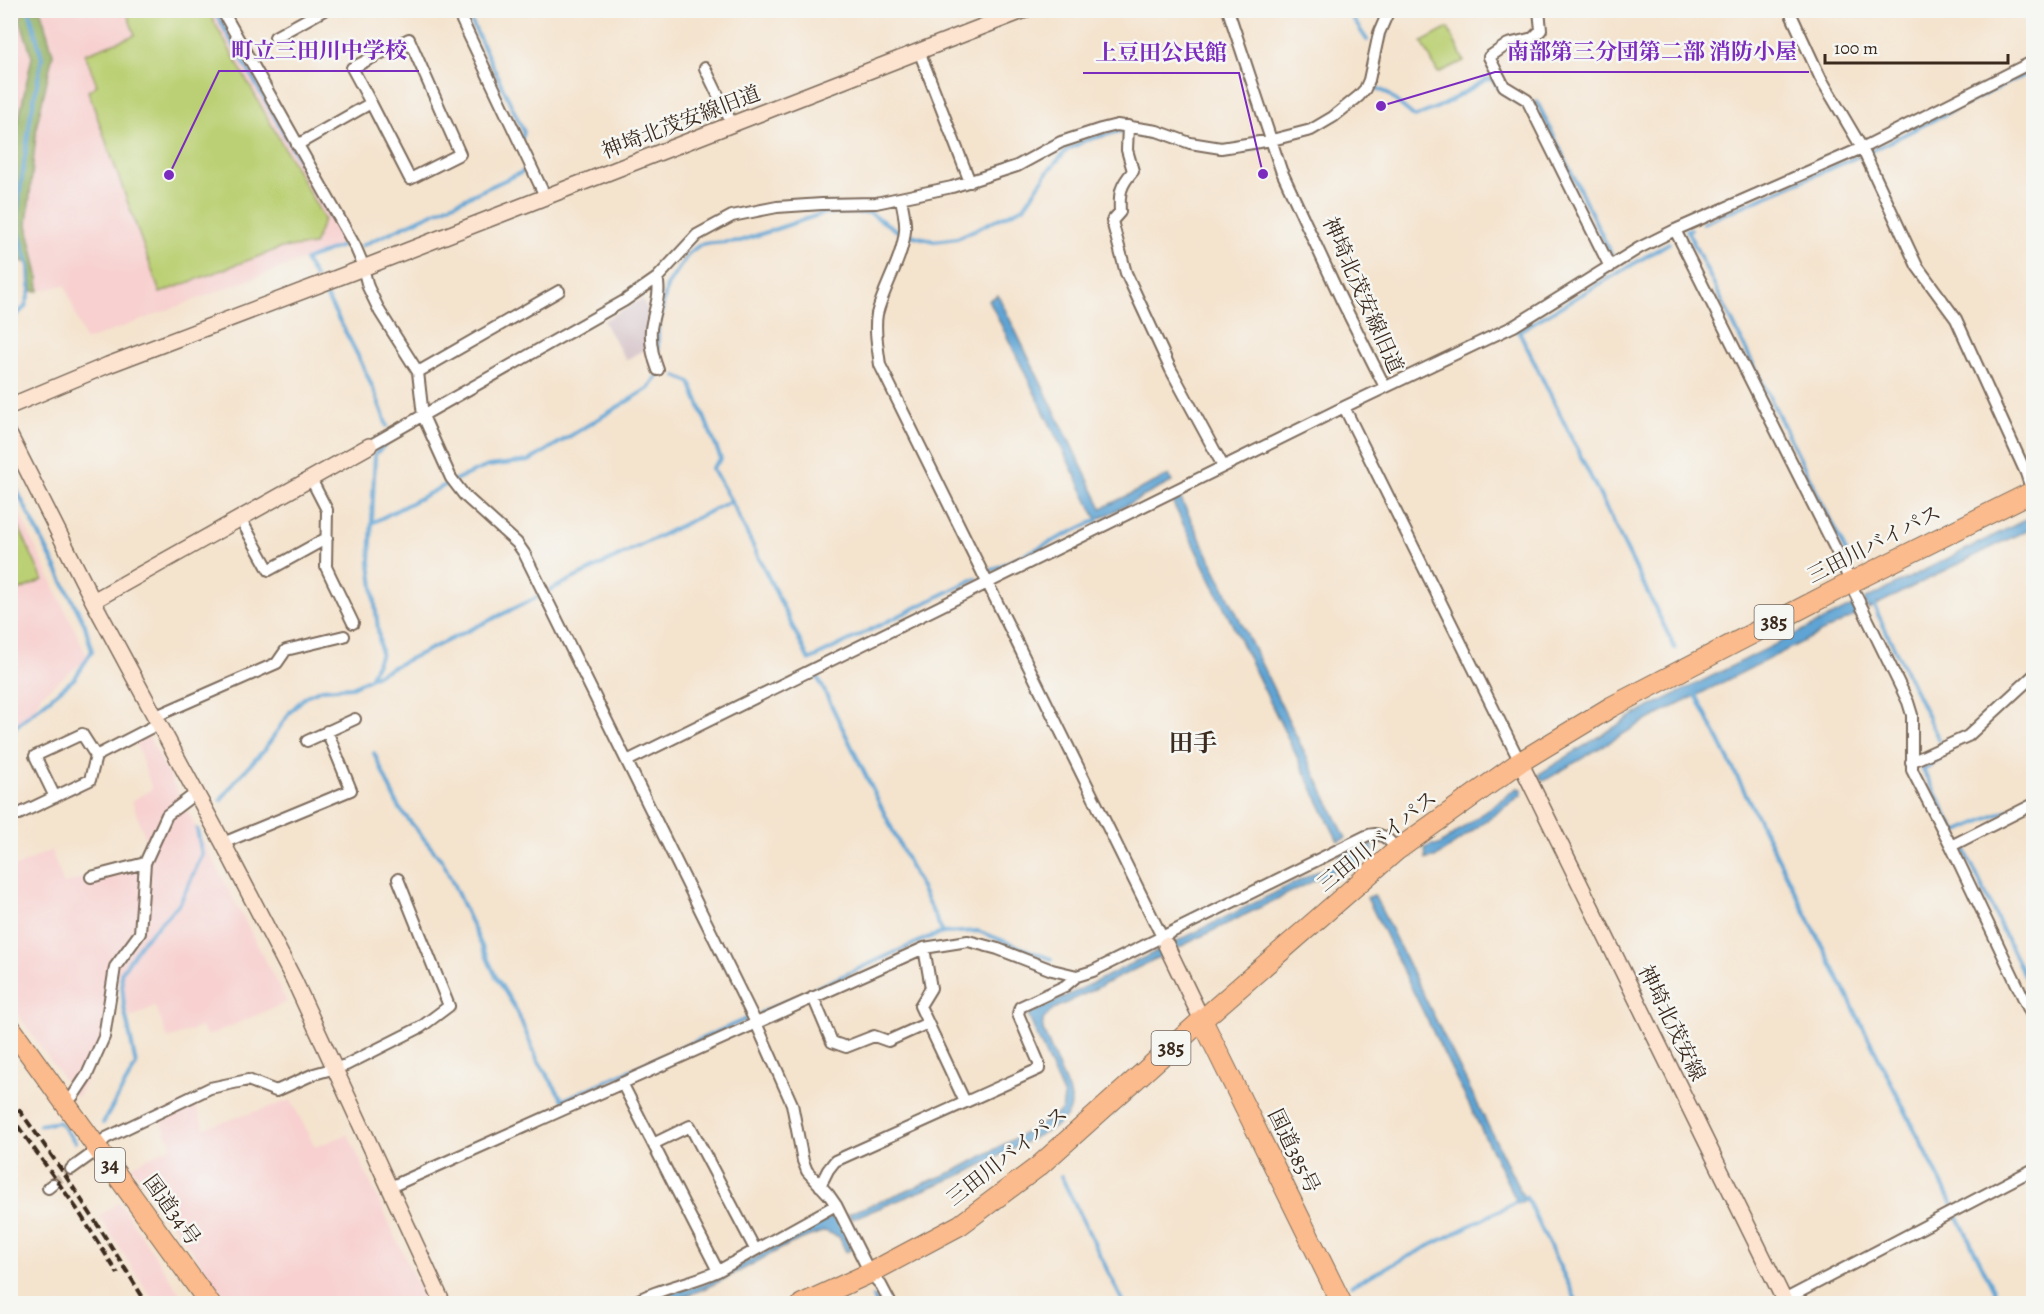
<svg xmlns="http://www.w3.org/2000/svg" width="2044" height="1314" font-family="Alegreya,'Noto Serif JP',serif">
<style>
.built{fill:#f7d0cf}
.industrial{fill:#d2bec5}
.green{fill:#bbd075;stroke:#7b7d4a;stroke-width:1.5}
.forest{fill:#94b266;stroke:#686e42;stroke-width:1.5}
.water{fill:#5ea4d4;stroke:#4c6779;stroke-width:1.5}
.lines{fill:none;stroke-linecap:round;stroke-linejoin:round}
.stream{stroke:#5ea4d4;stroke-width:4}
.street-tunnel{stroke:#cfbeaa;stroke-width:10;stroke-dasharray:10 5;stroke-linecap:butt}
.street-casing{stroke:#7c6b5b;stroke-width:14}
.secondary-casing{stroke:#7c6b5b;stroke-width:18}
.highway-casing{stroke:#7c6b5b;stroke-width:22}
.street{stroke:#fff;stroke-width:10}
.secondary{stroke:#fde4d1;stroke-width:15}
.highway{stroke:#fbbb8c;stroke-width:20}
.rail{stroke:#3b2a1e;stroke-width:4;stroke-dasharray:9 4.5;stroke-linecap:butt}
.labels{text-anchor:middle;stroke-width:5;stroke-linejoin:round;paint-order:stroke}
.shield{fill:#f6f6f2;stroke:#73675e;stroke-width:1.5}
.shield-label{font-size:20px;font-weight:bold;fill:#3b2a1e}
.street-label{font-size:21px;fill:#3b2a1e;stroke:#f6f6f2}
.quarter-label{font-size:24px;font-weight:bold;fill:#3b2a1e;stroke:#f6f6f2}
.leader{fill:none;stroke:#7b2cbf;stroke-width:2}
.callout-dot{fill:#7b2cbf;stroke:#f6f6f2;stroke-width:2}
.callout-label{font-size:22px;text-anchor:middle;font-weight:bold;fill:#7b2cbf;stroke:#f6f6f2;stroke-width:5;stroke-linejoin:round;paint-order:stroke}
</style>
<rect width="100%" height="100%" fill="#f6f6f2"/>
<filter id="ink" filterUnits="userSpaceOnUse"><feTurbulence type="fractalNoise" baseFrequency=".0167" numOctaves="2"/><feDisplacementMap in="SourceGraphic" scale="12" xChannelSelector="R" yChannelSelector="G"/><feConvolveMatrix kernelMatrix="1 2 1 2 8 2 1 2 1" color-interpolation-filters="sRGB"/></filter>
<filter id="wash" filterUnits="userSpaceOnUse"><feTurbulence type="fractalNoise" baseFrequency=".008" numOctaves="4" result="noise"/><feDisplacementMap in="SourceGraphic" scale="24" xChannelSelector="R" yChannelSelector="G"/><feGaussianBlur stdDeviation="1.35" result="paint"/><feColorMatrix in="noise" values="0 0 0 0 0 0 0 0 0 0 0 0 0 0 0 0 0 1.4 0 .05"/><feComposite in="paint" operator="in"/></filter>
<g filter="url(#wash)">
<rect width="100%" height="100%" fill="#f4e3cd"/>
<path class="built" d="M11,11H24L20,19L32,57L15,137L11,176Z
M41,11H213L345,244L85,341L65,285L39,291L38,275L27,225L37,124L53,54Z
M10,494L88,658L41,695L34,709L11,729Z
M148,735L287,1002L207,1036L201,1027L168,1039L155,1006L130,1018L119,971L109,1036L77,1098L11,1005L10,857L16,867L51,850L64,884L142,858L147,843L132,801L152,789L136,742Z
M193,1099L204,1128L291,1100L315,1147L348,1134L426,1303H229L131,1166L172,1146L158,1115Z
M119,1202L186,1303H155L99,1216Z"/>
<path class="industrial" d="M642,299L649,312L646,331L645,349L626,360L603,321Z"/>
<path class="green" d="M126,11H208L324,219L314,245L281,248L160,293L88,91L97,85L85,54L135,35Z
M1448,28L1464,61L1438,73L1422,42Z
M10,507L43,580L11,594H10Z"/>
<path class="forest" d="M24,11H41L53,54L37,124L27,225L38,275L39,291H32L30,264L18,260L11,234V176L15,137L32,57L20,19Z"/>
<path class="water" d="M998,295L1102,508L1169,475L1172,482L1097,520L989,300Z
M1180,497L1346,838L1338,841L1172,501Z
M2033,516V527L1868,609L1864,600Z
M1854,605L1858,614L1640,724L1544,781L1540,779L1539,774L1634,715Z
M1517,788L1522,789L1521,795L1435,858L1426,859L1425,848L1431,845H1439Z
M1373,844V853L1350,871L1348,867L1345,869L1338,856L1355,848L1357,852Z
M1337,862L1340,868L1052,1010L1043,1020V1030L1071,1097C1072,1112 1068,1117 1056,1126L968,1172L852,1219L848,1214L957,1170L1052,1118L1062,1110L1064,1097L1028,1015Z
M1374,895L1525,1200L1518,1204L1367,898Z
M835,1215L852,1249L846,1252L839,1237L825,1231C813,1235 801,1239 790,1244C744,1267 694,1303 641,1304L649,1299L705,1284Z"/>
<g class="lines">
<path class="stream" d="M214,10L347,244L305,260L315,277
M466,10L524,132L522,138
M1347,10L1367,40
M1382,42L1390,21
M1372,86L1385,92L1415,117L1445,104L1487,79L1493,80L1502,92L1522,105
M1537,102L1612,256
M1871,151L2034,70
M1219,153L1227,154L1256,148
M1703,223L1857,157
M1691,229L1687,230L1849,558
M1669,243L1519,331L1675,648
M361,246L529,169
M326,296C349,338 372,379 387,426
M10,321L25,307L30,290L29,267L19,232L17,213L30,120L42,58L29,10
M676,376L690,382L721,459L712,468L731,501
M10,477L85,625L92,651L75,678L16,726L10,735
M372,523L459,478L488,466L529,461L649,388L663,366L658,352V328L667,286L689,253L701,244L740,241L824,213H870L899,232L934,241L957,238L1024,207L1049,170L1067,150L1086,140L1120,131L1177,143
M992,570L1097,520
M550,590L731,501L809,660L976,578
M1874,606L1939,740
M817,676L943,933
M370,678L538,597
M1696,695L1952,1204
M374,753L399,808L443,862L496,977L517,1011L537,1059L563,1100L746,1019
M1939,759L1923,770L1956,832L2008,810
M221,800L237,779L265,749L290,712L306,696L322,689L352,687L370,678L381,654L370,562L375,454L389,441
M2024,803L2034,798
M1963,846L2034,997
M760,1013L927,938L943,933L978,931L1051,959
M103,1123L136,1065L124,1007L121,973L142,942L180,903L202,855L197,829
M40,1125L59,1122L75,1142
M1061,1176L1124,1304
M1957,1215L2001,1304
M1352,1285L1526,1197L1578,1304
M873,1297L877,1304
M1314,1304L1325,1298"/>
</g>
</g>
<g filter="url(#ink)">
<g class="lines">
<path class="street-tunnel" d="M53,1184L71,1169"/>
<g class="street-casing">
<path id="street" d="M222,10L355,246L361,260L368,287L380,312L418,372L423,416L451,478L464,495L517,543L524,553L756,1023L792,1104L803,1161L807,1171L829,1195L836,1205L870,1273L881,1285L891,1304
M457,10L546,198
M1228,10L1281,170L1341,299L1385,387
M1539,10L1541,30L1533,38L1508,44L1489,57L1504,86L1527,100L1610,267
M1789,10L1820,77L1862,148L1917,266L1956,319L2026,473L2033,495
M275,37L324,10
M919,51L970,182
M705,68L732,124
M1128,126L1127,150L1133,171C1120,186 1119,193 1120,212L1112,221L1126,273L1171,370L1223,466
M10,132H12
M297,145L371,103L352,68L409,39L460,154L410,179L371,103
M901,199C903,210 906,220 905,231C902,260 884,286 877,314C874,331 878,348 880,365L1166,945
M1675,230L1843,564L1850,583L1908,702L1912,715V770L1951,846L2034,1020
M657,278C662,294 653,312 651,329C650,343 653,357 658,370
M418,372L559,291
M1344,407L1520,762
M369,446L624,301L657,278L697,235L732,216L777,207L822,204L876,203L952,187L1017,166L1061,142L1101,129L1117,125L1157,131L1190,143L1221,148L1272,140L1311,130L1333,117L1359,96L1365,89L1369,80L1379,33L1389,10
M311,479L327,510L326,567L353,623
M240,518L269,570L327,538
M154,717L277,663L286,650L344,636
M307,741L355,719
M627,761L1344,407L1514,326L1639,248L1675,230L1862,148L2034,61
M1911,762L1968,736L2034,675
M55,797L35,756L82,734L96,756
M19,814L90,780L96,756L158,724
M223,843L351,790L327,731
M1951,846L2034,804
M91,877L145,863L167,815L196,793
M924,948L931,988L920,1006L965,1102
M813,997L832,1042L846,1047L874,1036L888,1041L928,1023
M622,1083L718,1271
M65,1103L73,1096L87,1075L104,1037L115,967L140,933L145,863
M653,1144L690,1126L755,1249
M71,1169L89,1156L106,1138L210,1088L248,1080L276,1091L314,1074L346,1065L421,1027L449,1006L398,879
M820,1186L828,1170L835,1161L1039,1069V1063L1018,1014L1020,1007L1065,986L1077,976L1093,971L1366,836C1380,830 1389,839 1397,850
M48,1188L53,1184
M388,1188L924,948L968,941L998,949L1052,970L1077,976
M1784,1300L2034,1169
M631,1304C658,1288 690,1284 718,1271L836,1205"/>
</g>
<g class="secondary-casing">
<path id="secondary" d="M10,406L108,365L363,268L1025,10
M10,436L93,601L223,843L294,980L443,1304
M93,601L369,446
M1520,762L1786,1304
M1166,945L1202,1020"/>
</g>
<g class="highway-casing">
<path id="highway" d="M1202,1020L1342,1304
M10,1027L210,1304
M802,1304L870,1273L960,1225L1039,1166L1202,1020L1397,850L1520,762L1611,707L1850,583L2034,491"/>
</g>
<use href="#street" class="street"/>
<use href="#secondary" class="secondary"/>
<use href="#highway" class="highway"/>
<path class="rail" d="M10,1098C60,1164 104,1234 147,1304
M10,1115L77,1209L118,1274"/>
</g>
</g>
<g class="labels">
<g class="shield">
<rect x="1754.5" y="605" width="39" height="34" rx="4.5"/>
<rect x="1151.5" y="1031" width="39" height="34" rx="4.5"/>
<rect x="95" y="1148" width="30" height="34" rx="4.5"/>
</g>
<g class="shield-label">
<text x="1774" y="629">385</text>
<text x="1171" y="1055">385</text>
<text x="110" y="1172">34</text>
</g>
<g class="street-label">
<text transform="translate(681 122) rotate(-21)" y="7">神埼北茂安線旧道</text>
<text transform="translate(1363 295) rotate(66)" y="7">神埼北茂安線旧道</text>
<text transform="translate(1874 544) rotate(-27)" y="7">三田川バイパス</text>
<text transform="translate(1377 841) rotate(-39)" y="7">三田川バイパス</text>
<text transform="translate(1672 1023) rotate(64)" y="7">神埼北茂安線</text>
<text transform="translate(1294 1151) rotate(64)" y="7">国道385号</text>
<text transform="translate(1007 1156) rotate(-38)" y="7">三田川バイパス</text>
<text transform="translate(172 1210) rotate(54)" y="7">国道34号</text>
</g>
<g class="quarter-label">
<text x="1193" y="751">田手</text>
</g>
</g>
<path class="leader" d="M169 175L219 71H419M1381 106L1495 72H1809M1263 174L1239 73H1083"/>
<g class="callout-dot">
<circle cx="169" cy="175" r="6"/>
<circle cx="1381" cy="106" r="6"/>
<circle cx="1263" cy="174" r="6"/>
</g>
<g class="callout-label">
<text x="319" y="58">町立三田川中学校</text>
<text x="1652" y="59">南部第三分団第二部 消防小屋</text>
<text x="1161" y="60">上豆田公民館</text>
</g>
<rect width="2044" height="1314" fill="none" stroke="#f6f6f2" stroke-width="36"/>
<path d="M1825 54v9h183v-9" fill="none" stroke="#3b2a1e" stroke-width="3"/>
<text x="1834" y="54" font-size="18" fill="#3b2a1e" stroke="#f6f6f2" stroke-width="4.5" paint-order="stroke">100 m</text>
</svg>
